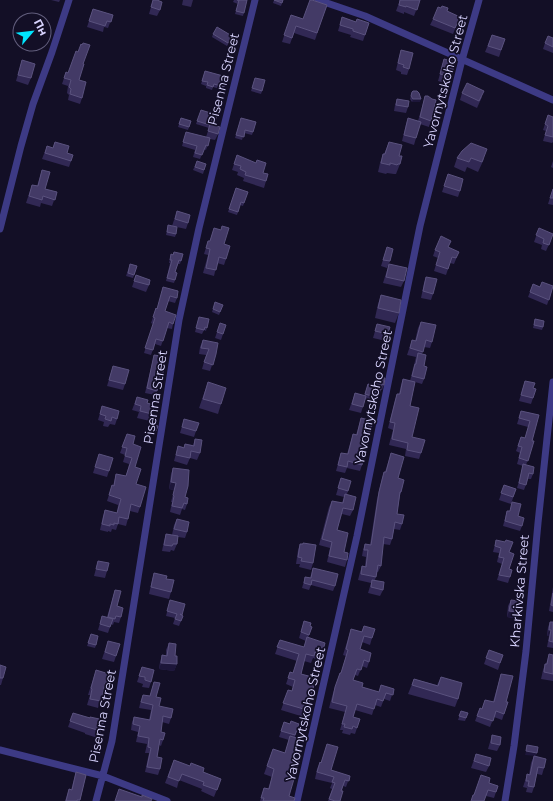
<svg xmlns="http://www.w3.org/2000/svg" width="553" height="801" font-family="Montserrat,sans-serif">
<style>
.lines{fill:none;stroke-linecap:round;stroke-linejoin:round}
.street{stroke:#3d3a85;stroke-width:7}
.wall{fill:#312854}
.shaded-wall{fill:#1d163a}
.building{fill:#433a66;stroke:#5a527e}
.labels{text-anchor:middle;stroke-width:3.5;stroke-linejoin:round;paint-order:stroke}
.street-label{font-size:13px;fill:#d9d4ff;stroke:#130f26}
</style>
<rect width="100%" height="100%" fill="#130f26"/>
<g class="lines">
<path class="street" d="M318,0L365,16L553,100
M0,229L21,146L33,104L52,52L69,0
M0,750L103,776L167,801
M96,801L112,741L179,320L199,228L242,53L255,0
M297,801L357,536L420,226L462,60L479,0
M505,801L514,746L526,651L538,523L553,382"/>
</g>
<path class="wall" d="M51,0H60L59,2Z
M153,0L160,10L157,16L149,14Z
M183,0H193L191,7L182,5Z
M234,0H247L243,16L235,14L238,4L233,2Z
M274,0H283L281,6L273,3Z
M400,0H420L414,16L404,12V14L396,11Z
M327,5L315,40L294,33L290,44L282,42L291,15L303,19Z
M93,9L113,15L108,28L104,27L103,32L87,27Z
M447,11L460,17L453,34L430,25L433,19Z
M342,17L356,22L369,23L363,41L350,37L351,35L338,31Z
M213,34L231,39L227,46L212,37Z
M492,35L505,39L499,57L485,52Z
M553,38V53L543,49L545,43Z
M401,50L409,69L407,75L401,74V72L396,70L399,57Z
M444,59L451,77L449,84L438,81Z
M22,60L31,78L28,85L16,81Z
M83,64L79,80L82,98L80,104L68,100L69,95L67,93L68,86L62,84L66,72L68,73Z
M205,71L227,77L223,90L213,87L212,90L206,88V86L201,84Z
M254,81L262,91L261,94L251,91Z
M412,92L420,102H412L410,99Z
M462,93L482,97L477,108L460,100Z
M425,96L431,121L429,127L420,124L414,145L402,141L406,124L408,118L418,121Z
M397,99L408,107L406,113L394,111L395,105Z
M201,110L214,125L218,134L215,140L210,139L206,150L204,149L200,159L193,157L195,150L182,146L186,132L206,137L209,128L196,124Z
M548,115L553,117V142L552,143L543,141L546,131L543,130Z
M181,118L191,121L188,130L178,127Z
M241,118L256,122L252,135L244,133L242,140L235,138Z
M55,142L67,153L71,161L69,167L42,159L47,146L53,148Z
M389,142L399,156L400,164L396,174H394L387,173L386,174L378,172L380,163L383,154H384Z
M462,151L484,159L478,172L467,167L465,172L454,167L457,158Z
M237,155L263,173L268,174L264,188L243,181L244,178L237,175L238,172L232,170Z
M197,161L206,164L203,174L193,170Z
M553,161V168L551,167Z
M42,170L45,189L57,192L52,206L41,203L40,207L26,203L32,185L37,186Z
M448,174L460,191L458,197L442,192Z
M236,188L248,192L243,206L240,205L237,215L228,212Z
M553,188V205L548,204Z
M177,211L188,223L186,229L172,226Z
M168,225L176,234L175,237L166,235Z
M214,228L224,244L226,259L224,265L217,263L214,276L203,273L208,255L204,254L208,241H210Z
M539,228L551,240L546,251L541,249L542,245L534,242Z
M387,247L390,261L387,268L381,266Z
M449,248L459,252L454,264L450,263L446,275L434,271L438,258L433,256L435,250Z
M171,254H183L180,264H178L175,272L177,273L174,283L166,281L170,263H169Z
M130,264L137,266L133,278L126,276Z
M389,264L404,281L401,287L383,283Z
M136,275L149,285L146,292L132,287Z
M426,277L433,294L431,300L421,298L424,283Z
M533,284L540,287H553L547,305L528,297Z
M163,287L177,298L175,303L168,301L165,311L173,324L172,329L167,328L161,346L155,344L151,355L144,353L153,324L151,323L156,308L157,309Z
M381,295L399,313L395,323L375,318L378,304Z
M215,302L223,305L219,315L212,312Z
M209,319L206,331L204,330L202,334L195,332L198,320Z
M535,319L543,327L542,330L533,328Z
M421,322L432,342L430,348L424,347L422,354L424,366V379L422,384L415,382L410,406L412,437L421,453L419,459L405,456L406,449L389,445L393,430L388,428L395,400L397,394H399L401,385L403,379L410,381L416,357L407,355L412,340L415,341L418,328Z
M220,323L226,325L221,340L215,338Z
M377,324L388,334L386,341L373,338Z
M203,340L216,354L210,371L202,369L206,355L199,354L200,347Z
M154,355L163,373L161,377L155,395L145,393Z
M113,366L125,384L123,390L107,386Z
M376,376L384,385L382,390H380L376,403L365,400L361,413L349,410L355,393L364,396L368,384L374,386Z
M525,381L533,388V398L531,404L519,401Z
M208,382L221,404L218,414L199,408Z
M137,397L147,403L152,414L150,421L137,418L139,412L132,410Z
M102,406L117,419L115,425L110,424L108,427L103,426L104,422L98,420Z
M521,411L539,415L532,441H534L526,465L533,474L531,479H528L524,490L517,488L523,466L517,464L520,453L516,451L521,437L525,438L528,427L517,424Z
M361,418L362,465L360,471L347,468L345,473L336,471L341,453L347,454L353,434L356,435Z
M184,419L196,431L194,437L180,433Z
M150,424L158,426L155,435L148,433Z
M127,434L133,444L136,484L140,507L138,513L130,511L126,526L118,524L116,530L112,529L111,532L108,531V532L100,530L103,516L105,510L117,513L118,505L107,501L112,485L113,486L116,474L126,476L129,464L123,462L125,455L120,453Z
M195,439L200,453L197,460L190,458L187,465L174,461L178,446L184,447L185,444L193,445Z
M391,453L398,478L401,492L400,495L397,514L402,524L400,530L394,529L392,539L390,545L383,544L381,566L378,572H377L375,580L383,590L380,596L368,593L371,583L358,580L360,572L362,566H365L366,557L362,556L363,550L365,544L370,545L377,499L382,478L384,472H385Z
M99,454L109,471L107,477L93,473Z
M173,468L185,497L187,504L185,510L182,509L180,515L170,512L172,502H171L174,490L169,489L171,474Z
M341,478L348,491L347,494L353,510L350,516L342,514L337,530L344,552L347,560L345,567L327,562L330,548L319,545L329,507L332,501L342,503L344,497L336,495Z
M504,485L516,489L511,504L499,500Z
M507,511H509L518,516L522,526L520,531L503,526Z
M177,519L187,532L185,538L178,537L177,544L174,551L171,550L170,552L162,551L164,541L166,534L172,535L174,525Z
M496,540L509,552V569L510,577L508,583L497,580L502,564L497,562L499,553L493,552Z
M300,544L313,563L311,570L299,567L300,564H296L298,550Z
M98,561L107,571L105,578L94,576Z
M313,568L335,586L333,591L311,585L309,590L302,588L305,577L310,578Z
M154,573L166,579L171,592L169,599L149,594L152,580Z
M553,587V612L549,611Z
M115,590L117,606L121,617L119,623L114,622L113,625L111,624L108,633L98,630L102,616L107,617Z
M170,600L183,616L179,626L173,624L175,618L166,616Z
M511,600L517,612L515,618L507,617L508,606Z
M304,621L310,626L312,627L308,638L322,654L319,660L313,658L311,663L304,661L301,674L307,710L304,717L281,710L288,690L292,691L293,687L286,684L290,672L293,673L297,661L275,654L280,640L304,647L306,641L299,638Z
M550,622H553V648L547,647L549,636H547L548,627Z
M364,626L372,638L370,645L362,642L360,649L369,662L367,668L362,666L358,676L355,675L353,680L362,687L379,692L381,685L394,689L390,701L384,699L381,707L375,705L372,715L355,710L353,717L357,728L355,734L351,733L350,735L342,733L343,730H340L345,712L329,708L333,693L340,673H341L346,656L343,655L351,629L361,632Z
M90,638L96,645L95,648L87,646Z
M108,641L116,656L114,662L102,659Z
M169,643L175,656L177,664L174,671L159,669L160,662L162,655H166V650Z
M489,650L503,655L498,670L484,664Z
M549,654L553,655V681L541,679L543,670L545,664H546Z
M0,665L3,678L1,685H0Z
M142,667L151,682L149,688L142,687L143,684L137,682Z
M96,670L106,684L104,690H103L98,708L87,705L90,695H88Z
M501,674L506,702H508L502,720L494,717L490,727L475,721L480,708L482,709L485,700L493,702Z
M441,677L458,699L455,707L408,694L414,679L437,685Z
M154,682L156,697L159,706L171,718L169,724L162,722L161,732L163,740L161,746L159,745L157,757L160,769L158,775L145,772L149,753H145L147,744L136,742L138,732L131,730L132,722L134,717L149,720L151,710L139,708L141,700L143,695L150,696Z
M461,711L468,713L465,721L458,720Z
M73,713L101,731L98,738L85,734V733L68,727Z
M284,722L290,724H299L295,737L293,779L289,796L294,801H260L264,788L268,789L272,777L264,774L273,749L285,753L289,740L279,737Z
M492,735L500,745L497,751L488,749Z
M327,744L331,770L350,776L346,787L343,786L340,801H328L332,789L330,788L332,783L315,779L317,769L320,762L321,763Z
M476,754L489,766L486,772L471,768Z
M534,756L544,768L542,775L537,774L534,787L532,793L526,792L527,788L523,787L525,781L527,774L529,775L531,763Z
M174,760L203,772L221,779L214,797L201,791L202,789L179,780L177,788L165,783Z
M76,772L86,775L80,801H65L69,789L71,790L74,779Z
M481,775L489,783L498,786L494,798L486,796L474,795Z"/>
<path class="shaded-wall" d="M413,99H421L420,102H412Z
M171,482L176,483L174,490L169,489Z
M509,611L517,612L515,618L507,617Z
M549,630H551L549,636H547Z
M161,663L177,664L174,671L159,669Z
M526,751L537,753L536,756L525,755Z"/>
<path class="building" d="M153,0H157L162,2L160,10L151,7Z
M237,0H247L244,13L236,11L239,0Z
M274,0H283L282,3Z
M310,0H312L327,5L317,33L296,26L292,38L284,35L291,15L303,19Z
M400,0H420L417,10L406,6V7L399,5Z
M442,6L448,8L447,11L460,17L455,28L433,19L438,7L441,8Z
M93,9L113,15L111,22L107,21L105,26L89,21Z
M342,17L356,22L357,19L369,23L365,35L353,31V29L340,25Z
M217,27L232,36L228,43L213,34Z
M492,35L505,39L501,50L488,46Z
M548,36L553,38V47L545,43Z
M83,43L90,45L83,64H84L79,80L86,82L82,98L70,94L71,89L69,87L71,80L64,78L66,72L68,73L76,51L78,52L81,44L82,45Z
M401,50L413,53L409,69L403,67L404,65L398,63Z
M444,59L455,62L451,77L440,74Z
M22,60L35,64L31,78L18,75Z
M205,71L227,77L224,87L214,84L213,87L207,85L208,82L202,81Z
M255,78L265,80L262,91L252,88Z
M467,83L484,91L479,101L462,93Z
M413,91H417L419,93L421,99H413L411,96L412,92Z
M425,96H428L432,99L436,100L431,121L420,117Z
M397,99L409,101L408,107L396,105Z
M201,110L217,115L214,125L210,124V125L197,121Z
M548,115L553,117V137L545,135L548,126L545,124Z
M181,118L191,121L189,127L179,124Z
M241,118L256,122L253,132L245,130L244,137L236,135Z
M408,118L421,122L416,138L404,135Z
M210,124L220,127L218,134L208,131Z
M186,132L210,138L208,146L206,145L202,155L195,153L197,146L183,142Z
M55,142L69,146L67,153L73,155L71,161L45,153L47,146L53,148Z
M389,142L402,145L399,156H402L400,164H398L397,165L390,163V165L381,163L383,154H385Z
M471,143L487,149L482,162L471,158L469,162L457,158L462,151Z
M237,155L256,163L257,160L266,163L263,173L268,174L266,181L245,175L246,172L240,169L241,166L234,164Z
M197,161L206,164L204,170L195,167Z
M42,170L50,172L45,189L57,192L55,200L43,196L42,200L29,196L32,185L38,186Z
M448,174L463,179L460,191L444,186Z
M236,188L248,192L244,203L241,202L238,212L229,209Z
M553,189V198H550Z
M177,211L190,215L188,223L175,219Z
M168,225L177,227L176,234L167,232Z
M222,226L229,228L224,244L230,246L226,259L219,257L216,270L206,268L210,249L206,248L208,241H210L214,228L221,230Z
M539,228L553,234L549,245L543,243L544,239L536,235Z
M441,236L451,241L448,247L459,252L456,258L452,257L448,269L436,265L440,252L435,250Z
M387,247L393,249L390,261L383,260Z
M174,252L183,254L181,261L179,260L175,272L177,273L175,280L167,278L172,260H170L171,254L173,255Z
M130,264L137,266L134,275L128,273Z
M389,264L407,268L404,281L386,277Z
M136,275L150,280L149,285L134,281Z
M426,277L437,279L433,294L423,291Z
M542,282L553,286L549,300L530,292L533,284L540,287Z
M163,287L178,291L177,298L170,296L165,311L176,315L173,324L169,322L163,341L156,339L153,350L145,348L155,318L153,317L156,308L157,309Z
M381,295L401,300L399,313L378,308Z
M215,302L223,305L220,312L213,309Z
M199,317L209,319L207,328L205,327L204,330L196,328Z
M535,319L544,321L543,327L534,325Z
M421,322L436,325L432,342L426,340L423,352L410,348L412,340L416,341Z
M220,323L226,325L223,334L217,332Z
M377,324L390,327L388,334L375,331Z
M203,340L218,343L216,354L213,365L204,362L209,349L201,348Z
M418,353L426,355L424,366L427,367L424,379L412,376L415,364H416Z
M154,355L161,356L159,364L165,365L163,373L162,372L157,391L147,388Z
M113,366L129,370L125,384L109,380Z
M376,376L385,378L384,385L382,384L378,398L365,394L368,384L375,386Z
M403,379L415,382L410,406L419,408L412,437L425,440L421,453L407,450L408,443L392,439L395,423L390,422L397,394H400Z
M525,381L535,383L533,388L536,389L533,398L521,395Z
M208,382L226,388L221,404L203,399Z
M355,393L366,396L363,407L352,404Z
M137,397L148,400L147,403L154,405L152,414L140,411L141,406L135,404Z
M102,406L119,411L117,419L112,417L111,421L105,419L106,416L100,414Z
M521,411L539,415L532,441H534L528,461L519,458L522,447L518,446L521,437L525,438L530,421L519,418Z
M361,418L373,421L362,465L348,461L347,467L338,465L341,453L348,454L353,434L357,435Z
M184,419L199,423L196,431L182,427Z
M150,424L158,426L156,431L149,429Z
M127,434L135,436L133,444L141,447L135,467L141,469L136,484L146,487L140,507L131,504L128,519L119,517L118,524L114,523V525L110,524V526L102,524L105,510L117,513L121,499L109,495L112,485L114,486L116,474L126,476L132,458L125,456L127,448L122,447Z
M195,439L202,440L200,453L191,451L190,458L176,455L178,446L184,448L185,444L194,446Z
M391,453L404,457L398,478L404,480L401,492H400L397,514L404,515L402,524L395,522L392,539L384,537L381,566L378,565L376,577L361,574L362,566L366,567L368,550H364L365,544L371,545L379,492L384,472H386Z
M99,454L113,458L109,471L95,467Z
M523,464L534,467L533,474L529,473L526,485L519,483Z
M173,468L189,470L188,486L185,497L188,498L187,504L184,503L182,508L172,506L174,496L173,495L176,483L171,482Z
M341,478L351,481L348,491L338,488Z
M504,485L516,489L513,497L501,493Z
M345,494L356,497L353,510L343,508L337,530L348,533L344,552L348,553L347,560L329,556L332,542L322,539L332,501L343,503Z
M512,502L521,504L518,516L524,518L522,526L505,521L507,511H510Z
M177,519L189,522L187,532L174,529Z
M166,534L178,536L177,544H173L172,546L164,545Z
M496,540L505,542L506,540L513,542L509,552L514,554L509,569L512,570L510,577L499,575L504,558L499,557L501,548L495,546Z
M303,543L316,545L313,563L301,561L302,558L298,557L300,544H303Z
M98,561L109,563L107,571L96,569Z
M313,568L338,574L335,586L312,580L311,585L304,583L305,577L311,578Z
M154,573L167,576L166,579L174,580L171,592L151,587Z
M372,580L384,582L383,590L371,587Z
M115,590L121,591L117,606L123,608L121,617L116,616L115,619L108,617Z
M553,593V606L551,605Z
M170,600L185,604L182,615L180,614L183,616L181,621L175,619L177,614L167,611Z
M511,600L519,601L517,612L509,611Z
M102,616L113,619L110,627L100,624Z
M304,621L311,623L310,626L312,627L309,635L301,632Z
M550,622H553V642L549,641L551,630H549Z
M364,626L375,629L372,638L364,636L360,649L371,653L369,662L364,660L361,670L357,669L353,680L363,683L362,687L379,692L381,685L394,689L393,695L386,693L383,701L377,699L374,709L357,704L353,717L360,719L357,728L353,726L352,729L344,727L345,724H342L347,706L332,702L335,687L340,673H341L348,650L346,649L351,629L362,632Z
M91,634L98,636L96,645L88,643Z
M307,637L325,643L322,654L315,652L314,656L306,654L301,674L316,678L307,710L283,703L288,690L292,691L295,680L288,678L290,672L293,673L299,654L277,647L280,640L304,647Z
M108,641L120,644L116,656L105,652Z
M169,643L176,644L175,656H177V664L161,663L162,655L167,656Z
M489,650L503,655L500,663L486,658Z
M549,654L553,655V674L544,672L545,664H547Z
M0,665L6,667L3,678H0Z
M142,667L154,670L151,682L145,680V677L139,676Z
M96,670L109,674L106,684L105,683L101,701L90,699L92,689L91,688Z
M501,674L513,676L506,702H508L504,714L496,711L493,721L477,716L480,708L482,709L485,700L494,702Z
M441,677L462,683L458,699L412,685L414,679L438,686Z
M154,682L160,683L156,697L161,698L159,706L173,709L171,718L163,716L161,732L165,733L163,740L160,739L157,757L162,758L160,769L147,767L151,748L148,747L149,738L138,736L140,726L133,724L134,717L150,720L153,705L141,702L143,695L150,696Z
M461,711L468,713L466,718L459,716Z
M73,713L90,718V717L104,720L101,731L87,727L70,721Z
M291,721L299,724L295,735L281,731L284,722L290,724Z
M492,735L501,737L500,745L491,743Z
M290,736L300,739L294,759L299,761L293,779H294L289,796L295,798L294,801H263L264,798H261L264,788L269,789L274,769L267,766L273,749L285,753Z
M327,744L338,747L331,770L350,776L349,781L345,780L341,791H343L340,801H335L329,799L335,783L332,782L334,777L317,772L320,762L321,763Z
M527,745L538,747L537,753L526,751Z
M476,754L491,758L489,766L474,761Z
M534,756L546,759L544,768L538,767L534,787L528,786L529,781H526L527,774L530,775Z
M174,760L190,766L191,763L204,768L203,772L221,779L217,790L203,785L204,782L182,774L179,781L168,777Z
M76,772L86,775L80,800H77V801H66L69,789L72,790Z
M481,775L490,778L489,783L498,786L496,792L488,790L484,801H471L473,795H474Z
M119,789L142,797V795L152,799L151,801H115Z"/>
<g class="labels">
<g class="street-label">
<text transform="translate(223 79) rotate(-76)" y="5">Pisenna Street</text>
<text transform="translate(445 81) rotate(-75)" y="5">Yavornytskoho Street</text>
<text transform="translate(155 397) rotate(-81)" y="5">Pisenna Street</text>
<text transform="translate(373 397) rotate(-78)" y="5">Yavornytskoho Street</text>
<text transform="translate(519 591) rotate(-85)" y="5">Kharkivska Street</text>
<text transform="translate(305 714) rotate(-77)" y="5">Yavornytskoho Street</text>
<text transform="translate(102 716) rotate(-79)" y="5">Pisenna Street</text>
</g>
</g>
<g transform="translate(32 32) rotate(62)"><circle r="19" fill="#130f26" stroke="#625e7d"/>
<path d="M0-3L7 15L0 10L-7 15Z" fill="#00e5ff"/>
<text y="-6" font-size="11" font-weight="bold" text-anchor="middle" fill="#d9d4ff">Пн</text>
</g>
</svg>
